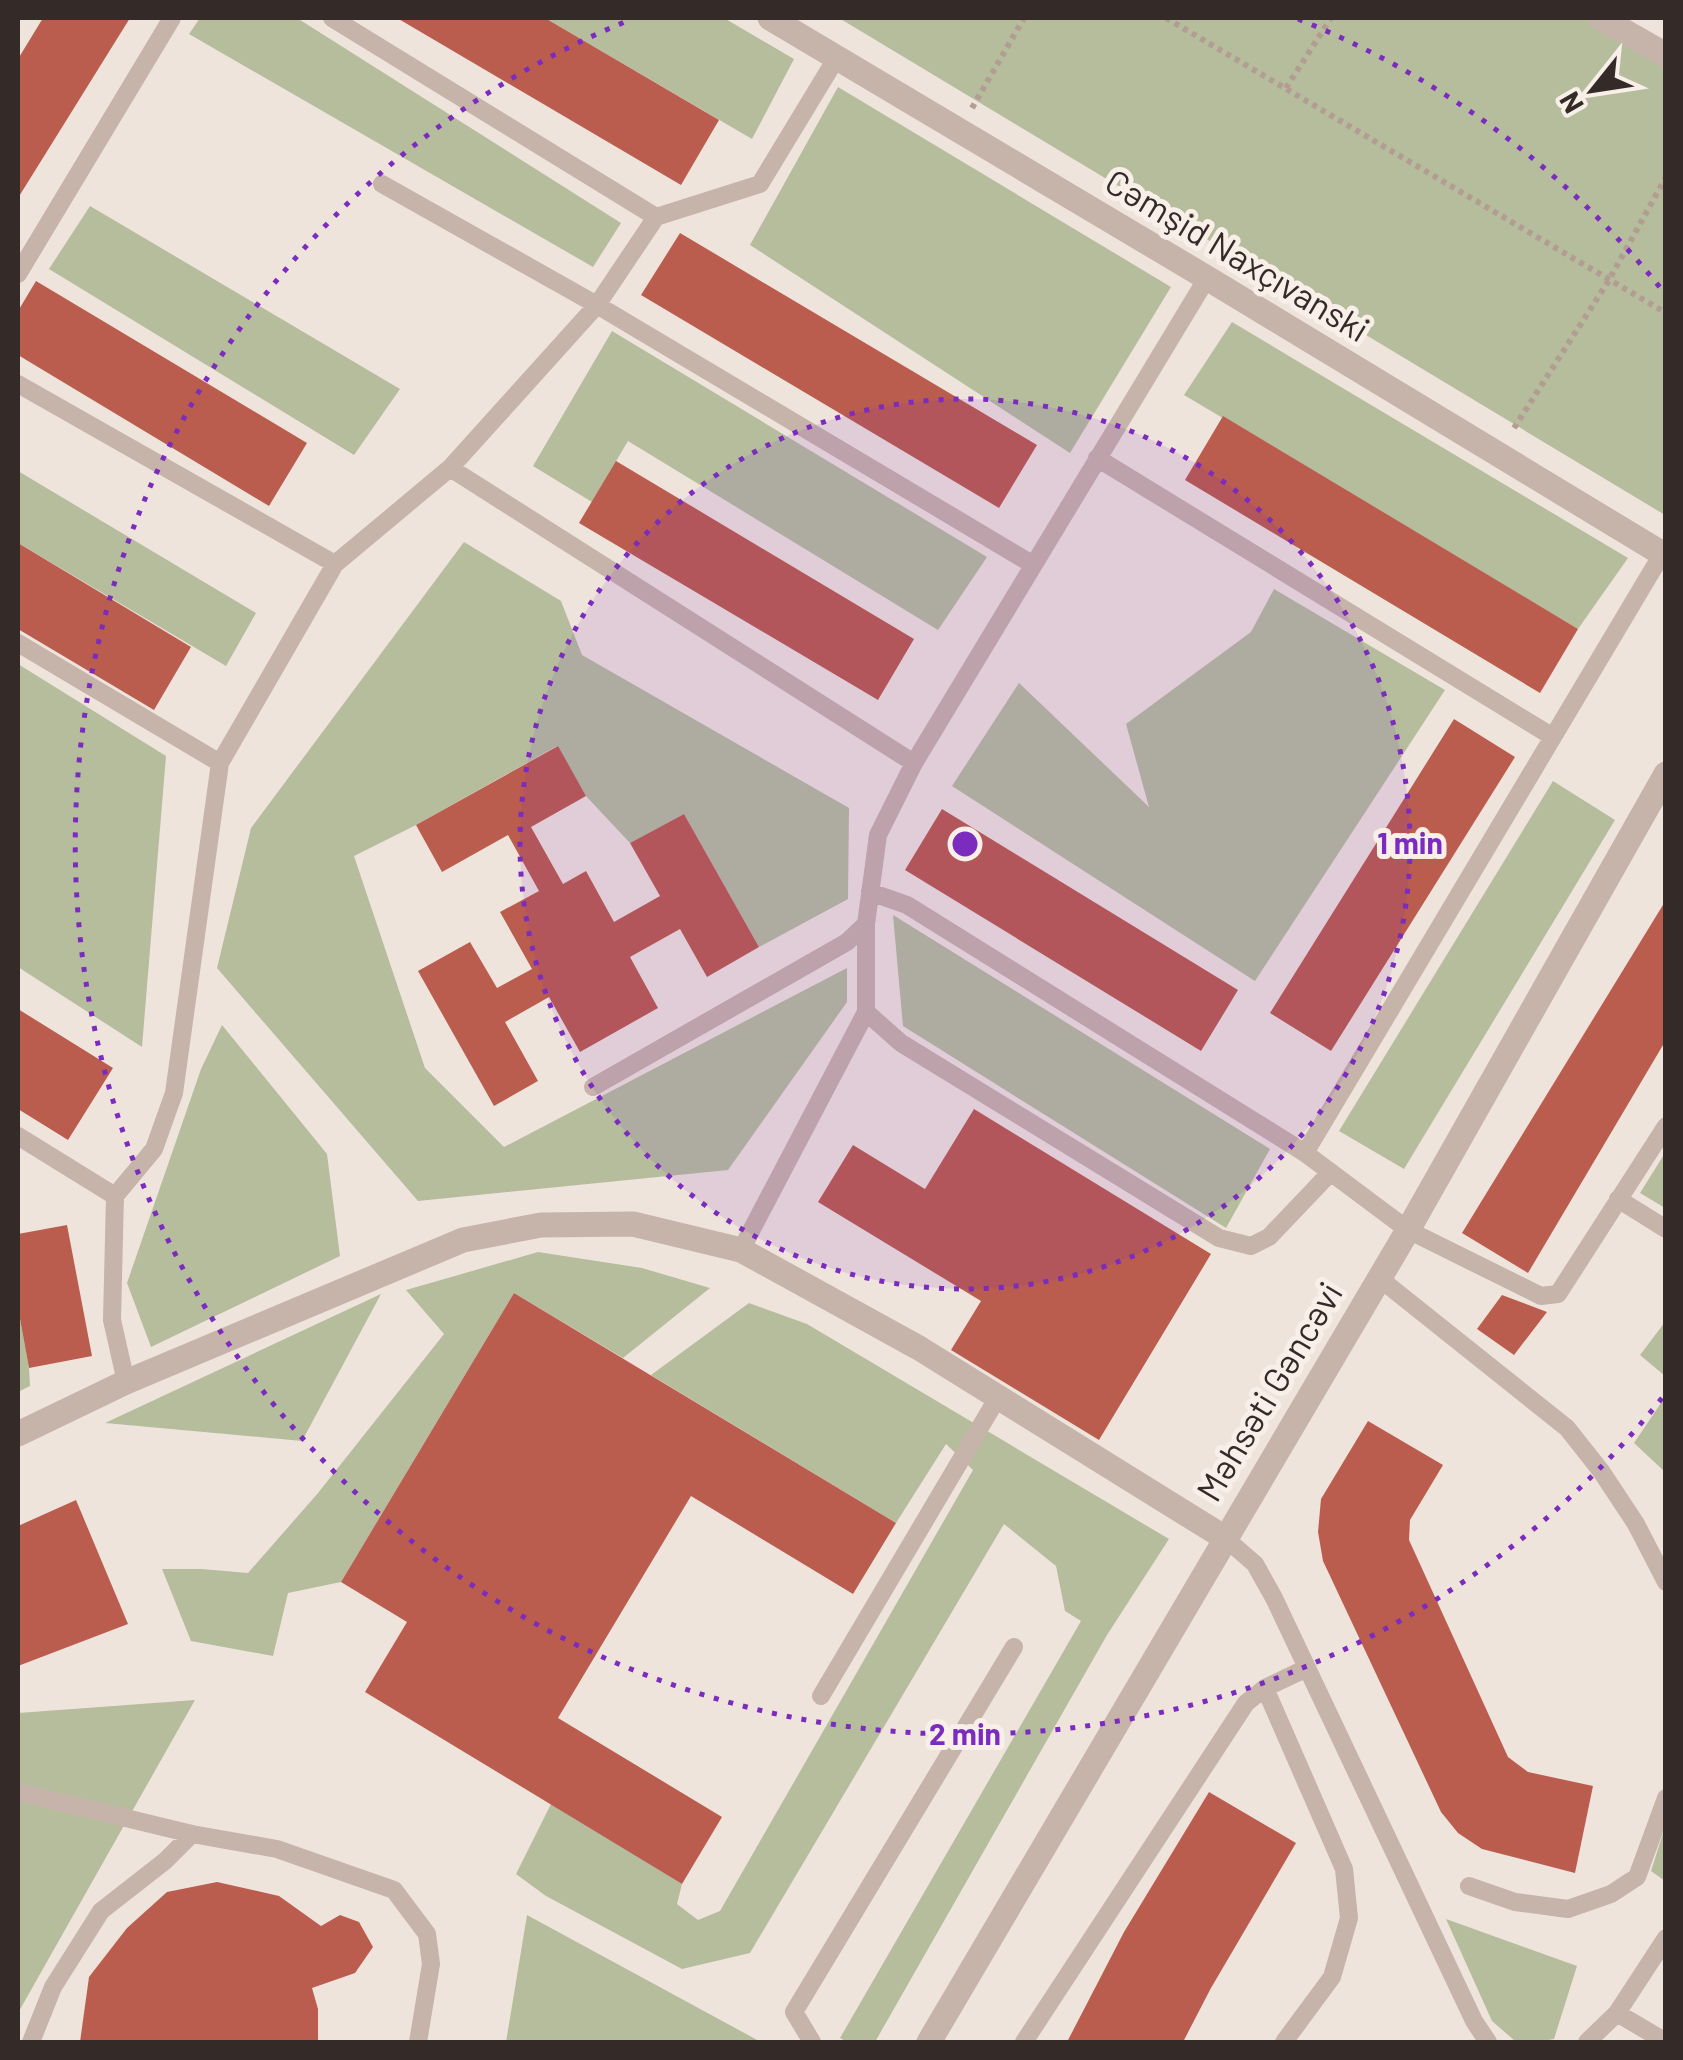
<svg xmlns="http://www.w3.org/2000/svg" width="1683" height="2060" font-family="Barlow,sans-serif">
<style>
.green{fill:#b6bd9d}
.building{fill:#ba5d4f}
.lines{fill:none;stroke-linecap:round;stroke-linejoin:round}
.path{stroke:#b29d93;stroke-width:6;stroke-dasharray:5 5;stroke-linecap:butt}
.service{stroke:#c6b3a9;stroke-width:18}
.minor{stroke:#c6b3a9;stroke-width:25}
.ring{fill:none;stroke:#7b2cbf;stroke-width:5;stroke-dasharray:5 10}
.labels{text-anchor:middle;stroke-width:10;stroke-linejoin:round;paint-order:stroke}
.street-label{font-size:35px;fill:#342b28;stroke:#f7efe8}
.centre{fill:#7b2cbf;stroke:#f7efe8;stroke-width:5}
.ring-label{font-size:30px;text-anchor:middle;font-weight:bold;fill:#7b2cbf;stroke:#f7efe8;stroke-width:10;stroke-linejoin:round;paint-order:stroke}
</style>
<rect width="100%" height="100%" fill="#efe4dc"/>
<path class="green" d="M200,18H297L621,223L593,267L189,34Z
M545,18H724L794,59L752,139Z
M839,18H1595L1665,57V515Z
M838,87L1171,287L1070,453L750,245Z
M90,206L400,389L354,455L49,269Z
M1232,322L1628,558L1578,629L1184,395Z
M612,331L987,557L938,630L628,441L592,502L533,466Z
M18,471L256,613L226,666L18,543Z
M464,542L561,601L582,655L849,808L848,899L759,947L684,814L630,843L586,796L557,746L416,825L354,856L425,1068L504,1147L847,968V1002L728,1170L418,1201L217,968L251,828Z
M1274,589L1445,690L1255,981L952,786L1019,683L1149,807L1126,724L1251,632Z
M18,664L166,756L142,1047L18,967Z
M1553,781L1615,820L1404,1169L1339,1131Z
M893,915L1270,1149L1226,1228L903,1026Z
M222,1025L327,1154L340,1256L151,1347L127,1283L201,1069Z
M1665,1153V1208L1640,1193Z
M538,1252L642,1268L710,1288L623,1358L514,1293L341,1582L288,1593L273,1656L191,1641L162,1569H202L248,1573L318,1493L444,1334L406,1290Z
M381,1294L302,1441L105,1423Z
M749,1303L807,1324L1169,1539L1107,1635L875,2042H847L840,2038L1081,1621L1065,1611L1056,1566L1004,1524L750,1953L682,1969L546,1896L516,1874L551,1804L682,1884L677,1904L698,1920L720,1911L973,1470L946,1444L896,1523L651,1375Z
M18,1308L29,1368L30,1386L18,1392Z
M1665,1322V1376L1640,1355Z
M1665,1397V1472L1634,1443Z
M195,1700L18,2013V1713Z
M1665,1827L1666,1881H1665L1651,1871Z
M527,1915L761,2042H506Z
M1446,1919L1577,1966L1554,2039L1536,2042L1515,2041L1492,2021Z"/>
<path class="building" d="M43,18H130L18,198V59Z
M397,18H545L719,120L681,185Z
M680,233L1037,445L999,508L641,295Z
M36,281L307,443L269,506L18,355V311Z
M1223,416L1578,629L1540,693L1185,480Z
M616,461L914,639L878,700L579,523Z
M18,543L191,647L154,710L18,629Z
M1454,719L1515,757L1331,1051L1270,1013Z
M558,746L586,796L531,827L563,884L586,871L614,922L660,896L630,843L684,814L759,947L707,977L680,929L630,957L658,1008L580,1052L549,997L505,1022L538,1081L494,1106L418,971L470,942L497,988L532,969L500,912L539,891L508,835L442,872L416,825Z
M942,809L1238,990L1201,1051L905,870Z
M1666,900V1040L1528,1273L1462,1233Z
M18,1009L113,1068L68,1140L18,1109Z
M974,1109L1211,1254L1099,1440L951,1350L981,1301L818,1202L853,1145L925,1189Z
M67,1225L92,1356L29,1368L18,1308V1234Z
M514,1293L896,1523L853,1594L691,1496L558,1718L722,1817L682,1884L365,1692L407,1622L341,1582Z
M1502,1295L1547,1312L1514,1355L1477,1329Z
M1368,1421L1443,1465L1410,1520L1409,1540L1508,1757L1528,1772L1593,1786L1575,1873L1482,1849L1458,1833L1441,1812L1323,1561L1318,1532L1321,1499Z
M76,1500L128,1624L18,1666V1526Z
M1209,1792L1296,1843L1211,1988L1183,2042H1067L1124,1932Z
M217,1882L279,1896L321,1926L340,1915L359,1922L373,1947L355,1973L312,1988L318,2009V2042H80L89,1977L127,1928L167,1892Z"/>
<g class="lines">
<path class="path" d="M1166,18L1666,313
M1286,88L1331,18
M972,108L1024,18
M1514,428L1609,280L1666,177"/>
<path class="service" d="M332,18L656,217
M382,184L597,305L1032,564
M18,274L172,18
M18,384L335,564
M1097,458L1553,737
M450,468L914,763
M1662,554L1305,1153L1408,1230L1541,1296L1558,1294L1666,1126
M18,643L220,763
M870,892L907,905L1305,1153
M866,1012L901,1043L1219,1238L1251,1246L1269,1237L1330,1173
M593,1087L847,942L866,924
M18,1136L115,1196
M1618,1199L1666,1229
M741,1250L866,1012V924L878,835L914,763L1207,278
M1379,1278L1567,1428L1601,1471L1636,1524L1666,1582
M126,1382L112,1320L115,1196L154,1149L174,1093L220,763L335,564L450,468L597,305L656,217L760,184L837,57
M1225,1538L1255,1564L1274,1598L1474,2021L1488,2042
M1265,1688L1344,1869L1349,1918L1332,1977L1284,2042
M821,1696L998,1397
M18,1792L192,1834
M1469,1886L1515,1902L1568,1909L1611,1894L1637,1877L1666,1798
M1617,2013L1666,2042
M31,2042L53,1987L101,1911L165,1861L192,1834L277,1849L394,1890L427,1934L431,1964L418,2042
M812,2042L794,2012L1014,1647
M1024,2042L1246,1703L1265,1688L1307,1668
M1587,2042L1617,2013L1666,1938"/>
<path class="minor" d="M770,18L1207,278L1666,556
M1601,18L1666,55
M18,1434L126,1382L463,1240L541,1225L633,1224L741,1250L919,1348L1225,1538
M929,2042L1408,1230L1666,774"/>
</g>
<circle cx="965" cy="844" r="445" fill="#7b2cbf" fill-opacity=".12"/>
<g class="ring">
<circle cx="965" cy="844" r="445"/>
<path d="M1662 1398A890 890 0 1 1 632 19M1298 19A890 890 0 0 1 1662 290"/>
</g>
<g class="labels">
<g class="street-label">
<text transform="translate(1237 256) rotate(31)" y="12">Cəmşid Naxçıvanski</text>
<text transform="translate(1270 1392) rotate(-59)" y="12">Məhsəti Gəncəvi</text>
</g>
</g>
<circle cx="965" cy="844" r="15" class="centre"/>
<g class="ring-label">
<text x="1410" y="854">1 min</text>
<text x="965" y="1745">2 min</text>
</g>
<rect width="1683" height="2060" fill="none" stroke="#342b28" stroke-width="40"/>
<g transform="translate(1593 90) rotate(240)" stroke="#f7efe8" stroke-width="8" paint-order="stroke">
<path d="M0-8L18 38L0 25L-18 38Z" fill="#342b28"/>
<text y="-15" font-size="28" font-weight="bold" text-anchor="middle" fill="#342b28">N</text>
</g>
</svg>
